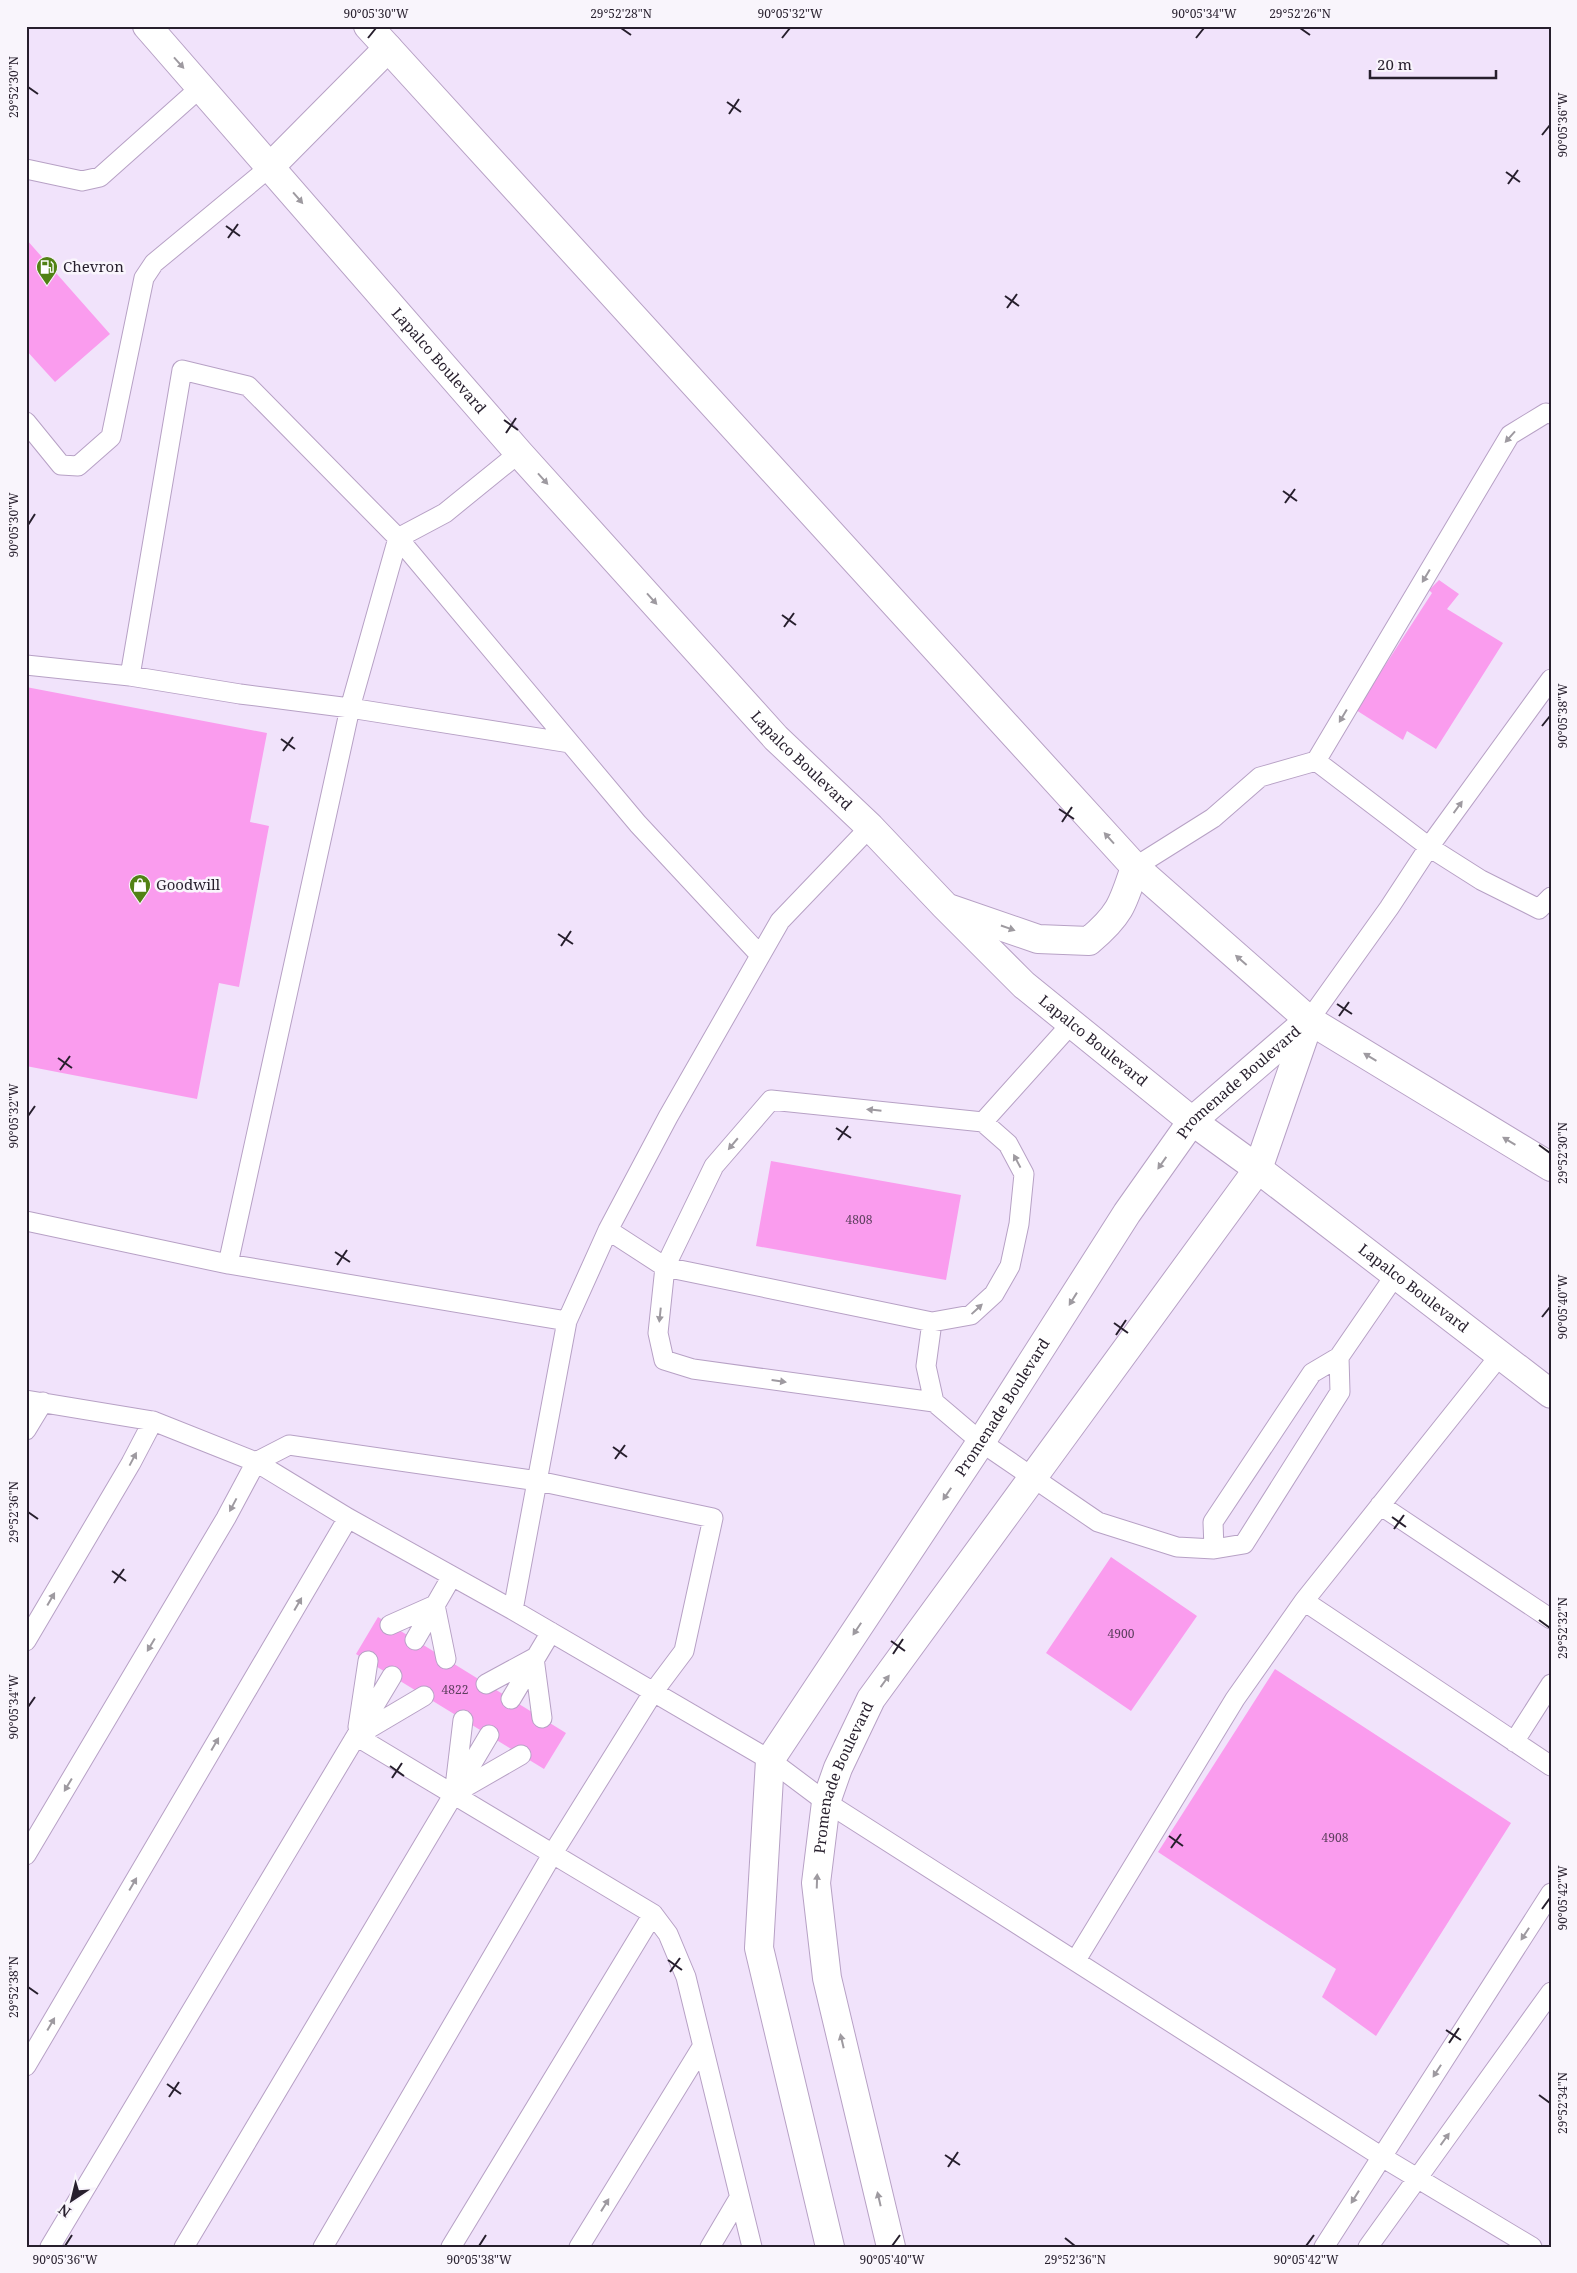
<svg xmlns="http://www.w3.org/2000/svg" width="1577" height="2273" font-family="'Noto Serif',serif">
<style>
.building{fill:#fa9cee}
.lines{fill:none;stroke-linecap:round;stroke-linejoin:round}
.lane-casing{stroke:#b7a1c5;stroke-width:21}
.street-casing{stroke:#b7a1c5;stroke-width:30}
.primary-casing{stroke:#b7a1c5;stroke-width:30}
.lane{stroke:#fff;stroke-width:19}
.street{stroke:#fff;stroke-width:28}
.primary{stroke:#fff;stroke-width:28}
.oneway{fill:#9e9aa0}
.ticks{fill:none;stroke:#271f2d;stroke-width:2}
.labels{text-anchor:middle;stroke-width:5;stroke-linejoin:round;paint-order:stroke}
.number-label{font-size:12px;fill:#5c3e5d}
.poi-label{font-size:15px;fill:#271f2d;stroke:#f9f5fc;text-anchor:start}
.street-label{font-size:15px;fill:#271f2d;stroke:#f9f5fc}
.neatline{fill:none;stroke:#271f2d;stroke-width:2}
.ticks-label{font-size:12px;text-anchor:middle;fill:#271f2d}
</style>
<rect width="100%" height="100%" fill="#f1e3fb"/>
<path class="building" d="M26,239L110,334L55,382L26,350Z
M1439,580L1459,594L1447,609L1503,643L1436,749L1407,731L1403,740L1356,710L1432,593L1429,590Z
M26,687L267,733L250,822L269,826L239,987L219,983L197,1099L26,1066Z
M771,1161L961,1195L946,1280L756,1246Z
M1111,1557L1197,1616L1131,1711L1046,1653Z
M378,1617L566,1733L544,1769L356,1654Z
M1275,1669L1511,1823L1376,2036L1322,1997L1336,1969L1158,1852Z"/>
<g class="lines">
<g class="lane-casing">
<path id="lane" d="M26,169L82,181L100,177L201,87
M26,422L61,465L78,466L111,437L144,278L154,263L270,167
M519,453L445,513L398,538L638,824L760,955
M26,665L130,676L240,694L350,708L398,538L248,386L182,370L130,676
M1316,761L1510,435L1546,413L1551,414
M870,827L780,921L668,1117L608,1230L567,1321L513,1610L770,1760L826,1802L1382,2157L1532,2247
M1135,867L1213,818L1260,777L1316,761L1429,847L1481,880L1539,909L1551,897
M1309,1020L1389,908L1429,847L1551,679
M983,1122L1072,1023
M26,1221L228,1264L567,1321
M608,1230L665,1267L932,1322L971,1315L994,1294L1010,1266L1019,1224L1024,1174L1008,1144L983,1122L771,1100L714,1166L665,1267L658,1333L664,1360L693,1369L934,1402
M228,1264L350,708L570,743
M932,1322L926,1366L934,1402L981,1442L1098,1522L1177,1547L1214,1549
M1501,1354L1304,1601L1551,1766
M1339,1357L1340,1392L1244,1544L1214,1549L1213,1522L1312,1373Z
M1339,1357L1396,1274
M26,1400L153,1421L256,1462L289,1445L538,1481L713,1518L684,1651L654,1691L553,1853L323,2247
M26,1430L43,1402
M1380,1505L1551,1619
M390,1625L435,1605L446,1659
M415,1640L452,1576
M26,1641L131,1463L153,1421
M486,1684L534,1658L542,1718
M511,1699L551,1632
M358,1727L368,1661
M358,1735L424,1696
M356,1736L653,1914L668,1934L686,1977L752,2247
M1514,1742L1551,1684
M455,1787L463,1720
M455,1793L521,1755
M26,1855L226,1518L256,1462L348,1518L513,1610
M1076,1960L1235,1699L1304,1601
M26,2066L348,1518
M50,2247L392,1676
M184,2247L489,1735
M451,2247L653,1914
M579,2247L702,2047
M710,2247L739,2198
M1324,2247L1551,1893
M1368,2247L1551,1992"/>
</g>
<g class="street-casing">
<g id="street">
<path id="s1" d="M830,2247L759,1948L770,1760L981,1442L1127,1213L1192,1121L1309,1020"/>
<path id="s2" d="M891,2247L827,1978L816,1883L826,1802L838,1768L871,1699L1258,1169L1309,1022"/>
</g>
</g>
<g class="primary-casing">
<g id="primary">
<path id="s3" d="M147,26L519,453L776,738L870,827L945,906L1024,985L1192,1121L1258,1169L1551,1394"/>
<path d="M368,26L1135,867L1309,1020L1551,1167"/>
<path d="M270,167L388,48"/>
<path d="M951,909L1038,939L1089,941C1120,915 1123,904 1135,867"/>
</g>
</g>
<use href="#lane" class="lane"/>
<use href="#street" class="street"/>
<use href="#primary" class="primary"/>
</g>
<defs><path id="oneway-solid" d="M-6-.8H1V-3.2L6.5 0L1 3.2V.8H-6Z" transform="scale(1.25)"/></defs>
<g class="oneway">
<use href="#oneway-solid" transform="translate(179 63) rotate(48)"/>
<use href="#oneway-solid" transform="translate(298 198) rotate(49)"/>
<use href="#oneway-solid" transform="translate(1510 437) rotate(132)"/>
<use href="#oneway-solid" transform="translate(543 479) rotate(48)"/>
<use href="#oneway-solid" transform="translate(1426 576) rotate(121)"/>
<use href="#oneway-solid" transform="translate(652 599) rotate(48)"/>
<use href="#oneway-solid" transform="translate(1343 716) rotate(121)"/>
<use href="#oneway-solid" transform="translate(1458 807) rotate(-54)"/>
<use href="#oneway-solid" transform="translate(1109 838) rotate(-132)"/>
<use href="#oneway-solid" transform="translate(1008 928) rotate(19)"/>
<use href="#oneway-solid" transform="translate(1241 960) rotate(-139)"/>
<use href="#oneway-solid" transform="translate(1370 1057) rotate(-149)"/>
<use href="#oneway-solid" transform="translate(874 1110) rotate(-174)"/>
<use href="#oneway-solid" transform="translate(1509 1141) rotate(-149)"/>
<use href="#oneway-solid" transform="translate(733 1144) rotate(130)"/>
<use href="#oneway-solid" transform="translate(1017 1161) rotate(-118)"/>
<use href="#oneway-solid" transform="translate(1162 1163) rotate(125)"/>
<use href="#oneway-solid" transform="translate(1073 1299) rotate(122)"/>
<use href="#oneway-solid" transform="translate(977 1309) rotate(-43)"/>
<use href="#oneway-solid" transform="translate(660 1315) rotate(96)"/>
<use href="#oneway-solid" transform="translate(779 1381) rotate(8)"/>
<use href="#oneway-solid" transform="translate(133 1459) rotate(-62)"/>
<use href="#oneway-solid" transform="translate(947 1494) rotate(124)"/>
<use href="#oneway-solid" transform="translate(233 1505) rotate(118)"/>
<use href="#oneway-solid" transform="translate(51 1599) rotate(-60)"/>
<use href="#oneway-solid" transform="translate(298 1604) rotate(-60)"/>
<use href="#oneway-solid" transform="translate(857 1629) rotate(124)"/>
<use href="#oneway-solid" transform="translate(151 1645) rotate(121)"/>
<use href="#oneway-solid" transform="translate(885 1681) rotate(-54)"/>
<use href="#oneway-solid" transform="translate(215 1744) rotate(-60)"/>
<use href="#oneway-solid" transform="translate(68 1785) rotate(121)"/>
<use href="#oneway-solid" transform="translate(817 1881) rotate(-88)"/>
<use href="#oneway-solid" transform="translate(133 1884) rotate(-60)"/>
<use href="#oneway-solid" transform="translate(1525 1934) rotate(123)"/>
<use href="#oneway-solid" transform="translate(51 2024) rotate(-60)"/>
<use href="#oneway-solid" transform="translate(842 2041) rotate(-103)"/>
<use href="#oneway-solid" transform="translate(1437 2071) rotate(123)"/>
<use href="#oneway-solid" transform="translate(1445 2139) rotate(-54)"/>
<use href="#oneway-solid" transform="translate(1355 2197) rotate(122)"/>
<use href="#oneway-solid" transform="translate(879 2199) rotate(-103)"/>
<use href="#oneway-solid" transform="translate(605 2205) rotate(-58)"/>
</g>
<path class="ticks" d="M621,28L631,35M1300,28L1310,35M368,38L376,28M782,38L790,28M1196,38L1204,28M28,87L38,94M727,102L741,112M729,114L739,99M1542,135L1550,125M1506,172L1520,182M1508,184L1518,170M226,226L240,236M228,238L238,224M1005,296L1019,306M1007,308L1017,294M504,420L518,430M506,433L516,418M1283,491L1297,501M1285,503L1295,489M28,525L35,514M782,615L796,625M784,627L794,613M1542,726L1550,716M281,739L295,749M283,751L293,737M1059,809L1074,819M1062,822L1072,807M558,934L573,944M561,946L571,931M1337,1004L1352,1014M1339,1016L1349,1002M58,1058L72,1068M60,1070L70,1056M28,1116L35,1106M836,1128L851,1138M838,1140L848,1126M1539,1145L1550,1153M335,1252L350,1262M337,1265L347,1250M1542,1317L1550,1307M1114,1323L1128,1333M1116,1335L1126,1320M613,1447L627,1457M615,1459L625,1445M28,1512L38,1519M1392,1517L1406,1527M1394,1529L1404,1515M112,1571L126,1581M114,1583L124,1569M1539,1620L1550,1628M891,1641L905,1651M893,1654L903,1639M28,1707L35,1697M390,1766L404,1776M392,1778L402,1763M1169,1836L1183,1846M1171,1848L1181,1834M1542,1909L1550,1898M668,1960L682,1970M670,1972L680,1958M28,1987L38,1994M1446,2030L1461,2040M1449,2043L1459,2028M167,2084L181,2094M1539,2095L1550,2103M169,2097L179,2082M945,2155L960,2165M948,2167L958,2152M1065,2238L1075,2246M65,2246L72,2235M479,2246L486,2235M892,2246L900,2235M1306,2246L1314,2235"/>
<defs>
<g id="fuel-pin" transform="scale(1.125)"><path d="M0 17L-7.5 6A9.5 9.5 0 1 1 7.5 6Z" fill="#518214" stroke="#f9f5fc"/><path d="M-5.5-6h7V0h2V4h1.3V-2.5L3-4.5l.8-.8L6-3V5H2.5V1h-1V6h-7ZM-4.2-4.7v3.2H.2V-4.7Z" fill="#fff"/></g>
<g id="shop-pin" transform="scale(1.125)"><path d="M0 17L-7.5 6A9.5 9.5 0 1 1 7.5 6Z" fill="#518214" stroke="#f9f5fc"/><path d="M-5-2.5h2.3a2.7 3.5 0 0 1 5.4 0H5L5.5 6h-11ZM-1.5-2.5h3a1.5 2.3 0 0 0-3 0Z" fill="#fff"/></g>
</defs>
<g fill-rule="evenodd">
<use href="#fuel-pin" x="47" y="267"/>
<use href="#shop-pin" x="140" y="885"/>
</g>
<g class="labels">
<g class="number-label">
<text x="859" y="1224">4808</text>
<text x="1121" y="1638">4900</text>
<text x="455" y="1694">4822</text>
<text x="1335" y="1842">4908</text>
</g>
<g class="poi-label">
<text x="63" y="272">Chevron</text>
<text x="156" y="890">Goodwill</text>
</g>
<g class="street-label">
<text dy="5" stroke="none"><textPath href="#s3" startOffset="444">Lapalco Boulevard</textPath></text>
<text dy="5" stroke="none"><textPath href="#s3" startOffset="984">Lapalco Boulevard</textPath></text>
<text dy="5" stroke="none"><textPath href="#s3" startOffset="1389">Lapalco Boulevard</textPath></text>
<text dy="5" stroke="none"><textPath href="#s1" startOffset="1322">Promenade Boulevard</textPath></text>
<text dy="5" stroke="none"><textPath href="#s3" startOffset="1794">Lapalco Boulevard</textPath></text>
<text dy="5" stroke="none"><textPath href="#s1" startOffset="918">Promenade Boulevard</textPath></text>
<text dy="5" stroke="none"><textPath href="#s2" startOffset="482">Promenade Boulevard</textPath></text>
</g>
</g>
<rect width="1577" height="2273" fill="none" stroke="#f9f5fc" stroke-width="55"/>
<g transform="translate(72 2200) rotate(215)" stroke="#f9f5fc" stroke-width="4" paint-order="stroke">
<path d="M0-4L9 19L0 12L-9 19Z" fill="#271f2d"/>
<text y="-8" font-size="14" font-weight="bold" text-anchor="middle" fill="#271f2d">N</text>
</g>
<path d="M1370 70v8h126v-8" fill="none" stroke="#271f2d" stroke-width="2.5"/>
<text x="1377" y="70" font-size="15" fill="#271f2d" stroke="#f9f5fc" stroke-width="4" paint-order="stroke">20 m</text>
<rect x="28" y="28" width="1522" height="2218" class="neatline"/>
<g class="ticks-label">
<text x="376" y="18">90°05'30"W</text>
<text x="621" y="18">29°52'28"N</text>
<text x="790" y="18">90°05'32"W</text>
<text x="1204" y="18">90°05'34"W</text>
<text x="1300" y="18">29°52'26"N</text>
<text transform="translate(14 87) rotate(-90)" y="4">29°52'30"N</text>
<text transform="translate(1563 125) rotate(-90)" y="4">90°05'36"W</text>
<text transform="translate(14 525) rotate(-90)" y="4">90°05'30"W</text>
<text transform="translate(1563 716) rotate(-90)" y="4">90°05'38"W</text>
<text transform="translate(14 1116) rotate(-90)" y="4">90°05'32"W</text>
<text transform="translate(1563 1153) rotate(-90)" y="4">29°52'30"N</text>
<text transform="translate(1563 1307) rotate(-90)" y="4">90°05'40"W</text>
<text transform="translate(14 1512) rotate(-90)" y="4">29°52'36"N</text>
<text transform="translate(1563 1628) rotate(-90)" y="4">29°52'32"N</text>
<text transform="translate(14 1707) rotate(-90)" y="4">90°05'34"W</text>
<text transform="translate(1563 1898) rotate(-90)" y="4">90°05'42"W</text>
<text transform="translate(14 1987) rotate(-90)" y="4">29°52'38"N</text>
<text transform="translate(1563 2103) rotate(-90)" y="4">29°52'34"N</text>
<text x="65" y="2264">90°05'36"W</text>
<text x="479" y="2264">90°05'38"W</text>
<text x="892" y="2264">90°05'40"W</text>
<text x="1075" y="2264">29°52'36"N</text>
<text x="1306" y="2264">90°05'42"W</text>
</g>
</svg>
